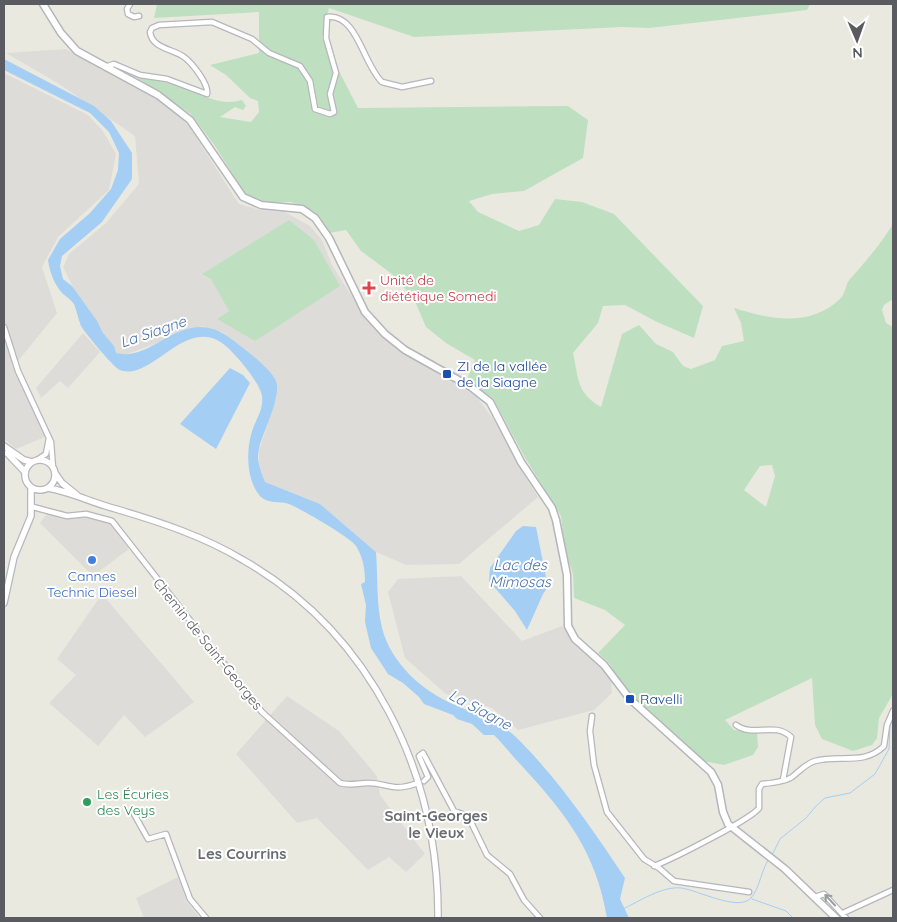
<svg xmlns="http://www.w3.org/2000/svg" width="897" height="922" font-family="Quicksand,sans-serif">
<style>
.industrial{fill:#dedcd8}
.green{fill:#bee0c0;fill-rule:evenodd}
.water{fill:#a5cef5}
.lines{fill:none;stroke-linecap:round;stroke-linejoin:round}
.stream{stroke:#a5cef5;stroke-width:1}
.minor-casing{stroke:#b6b7bc;stroke-width:7}
.tertiary-casing{stroke:#b6b7bc;stroke-width:8}
.secondary-casing{stroke:#b4b6bb;stroke-width:9}
.minor{stroke:#fff;stroke-width:4.5}
.tertiary{stroke:#fff;stroke-width:5.5}
.secondary{stroke:#fff;stroke-width:6}
.oneway{stroke:#9b9da0}
.health-dot{fill:#e0444e;stroke:#fff;stroke-width:2}
.transit-dot{fill:#1a4fb4;stroke:#fff;stroke-width:2}
.shop-dot{fill:#3f7fe0;stroke:#fff;stroke-width:2}
.leisure-dot{fill:#2e9e5b;stroke:#fff;stroke-width:2}
.labels{text-anchor:middle;stroke-width:4;stroke-linejoin:round;paint-order:stroke}
.health-label{font-size:14px;fill:#be3a42;stroke:#fff;text-anchor:start}
.transit-label{font-size:14px;fill:#164399;stroke:#fff;text-anchor:start}
.shop-label{font-size:14px;fill:#366cbe;stroke:#fff}
.street-label{font-size:14px;fill:#595b60;stroke:#fff}
.leisure-label{font-size:14px;fill:#27864d;stroke:#fff;text-anchor:start}
.water-label{font-size:15px;font-style:italic;fill:#4874ad;stroke:#fff}
.neighbourhood-label{font-size:15px;font-weight:bold;fill:#6a6d71;stroke:#fff}
</style>
<rect width="100%" height="100%" fill="#eae9e0"/>
<path class="industrial" d="M66,49L165,103L189,126L239,204L260,210L285,212L310,226L322,240L332,265L361,311L380,334L401,352L476,396L494,420L516,462L538,497L459,564L406,565L376,552L320,504L265,482L259,466V450L277,396L244,349L222,332L202,326L125,355L106,353L63,267L69,254L106,223L139,184L135,136L59,84L6,53Z
M4,73L88,115L103,131L116,154L109,190L58,237L42,267L57,313L14,366L45,437L16,449L4,439Z
M83,333L100,352L68,388L60,381L41,398L36,388Z
M62,510L74,519L87,516L109,522L129,549L93,576L40,523L48,513Z
M461,576L522,641L562,626L611,678L612,693L594,710L518,730L492,708L446,694L405,658L388,592L398,579Z
M102,594L194,702L145,737L124,715L98,746L49,703L76,675L57,659Z
M287,696L339,731L377,776L380,795L425,854L406,872L389,857L368,870L317,818L297,823L236,754Z
M178,877L187,902L200,918H144L136,898Z"/>
<path class="green" d="M157,4H810L807,10L649,28L622,27L414,37L329,8L322,38L358,108L568,106L588,120L583,158L524,191L492,194L469,201L478,212L519,231L539,225L555,199L582,202L614,214L703,306L694,338L657,322L625,305L603,306L598,323L573,353C579,379 576,392 601,407L622,334L639,325L656,344L673,352L683,366L691,369L715,360L722,346L744,341L741,323L734,308C769,319 809,328 840,299C846,293 845,285 850,279C866,261 880,245 893,224V299L884,305L882,310L886,323L893,327V694L879,718L877,738L872,745L853,751L822,739L815,725L812,678L725,720L734,730L757,731L758,747L753,755L724,765L703,761L627,691L609,663L598,653L625,625L605,610L574,598L573,574L565,550L561,516L524,456L493,398L467,380L475,360L446,343L426,327L414,299L392,274L361,251L346,230L329,233L315,212L291,202H262L245,194L215,146L191,114L136,77C150,79 164,81 178,86C199,93 219,107 242,100L246,106L243,110L235,107L220,117L251,122L259,112L258,101L250,98L226,75L210,65L259,53V12L154,18ZM772,465L775,476L766,507L744,490L760,466Z
M289,220L314,240L340,286L255,341L217,319L229,311L211,279L202,274Z"/>
<path class="water" d="M4,59L94,106L111,121L132,153V179L102,222L62,256L60,266L63,279L72,286L97,321L103,333L114,346L116,353C154,363 184,303 230,338C243,348 267,365 275,379C284,394 262,433 259,449C256,461 261,471 265,482L320,504L376,552C378,576 376,603 382,628C391,663 422,691 455,705C477,715 501,722 518,739C559,780 593,830 625,878L620,899L629,918H607C596,852 566,814 522,766C512,756 504,745 494,735H484L472,724L457,719L453,715L424,704L419,697L403,683L388,674L371,648L365,622L366,605L361,584L365,582C365,569 363,557 356,546C350,537 301,509 289,504C280,501 267,504 260,496C247,481 246,453 251,435C254,421 264,411 262,396C260,383 237,356 227,347C186,310 151,386 118,369C111,364 86,334 81,326C78,319 77,311 74,304C71,300 67,297 63,294C54,284 50,273 48,260L60,239L90,213L111,189L118,170L119,153L109,132L90,113L4,70Z
M230,368L243,375L250,383L216,449L180,424Z
M523,526L536,527L548,587L543,594L527,630L515,611L489,581L490,568L516,531Z"/>
<g class="lines">
<path class="stream" d="M772,855L780,839L806,818L816,806L825,798L850,793L875,774L889,749L890,723
M752,899L786,911L793,918
M623,909C640,901 662,886 681,888C698,890 738,912 751,898C760,888 761,870 769,859"/>
<g class="minor-casing">
<path id="minor" d="M130,4L127,9L128,14L134,17L139,16
M105,67L114,64L140,75L167,79L207,94C209,84 192,63 184,57C174,49 152,49 150,32L152,28L159,25L212,22L252,39L269,53L300,66L310,81L315,109L330,114L334,112L330,94L336,73L326,38L327,17C357,13 363,64 382,82L402,87L431,81
M4,327L18,371L51,442L53,468
M37,460L46,454L49,438
M33,507L67,516L86,514L112,521L262,712L340,783C349,786 358,783 368,783C388,783 391,792 415,784
M592,716L590,731L594,765L607,812L644,859L659,868L674,881L749,892
M736,725C753,738 774,721 791,737L783,780
M424,781L428,777L419,756L423,753L454,811L468,816L487,855L510,874L524,900L540,918
M134,814L148,839L166,834L190,899L206,918
M654,866C670,860 752,819 759,808V789L762,784C772,783 785,782 792,777C800,771 805,764 815,761C839,754 864,766 884,746L887,725L893,711
M815,897L824,894L846,918
M843,913L893,890"/>
</g>
<g class="tertiary-casing">
<path id="tertiary" d="M4,446L24,460L32,462
M7,453L25,472
M25 475a15 15 0 1 1 30 0a15 15 0 1 1-30 0Z
M55,473L62,483L77,495
M48,488C71,492 93,503 116,509C160,522 203,536 243,560C371,633 439,773 438,918
M4,603L14,557L31,516V488"/>
</g>
<g class="secondary-casing">
<path id="secondary" d="M43,4L61,33L77,51L158,95L190,120L243,197L261,205L302,209L315,218L329,238L365,312L385,334L405,350L471,387L490,402L521,462L552,508L556,520L567,575L568,626L575,639L604,665L630,699L711,772L718,785L723,812L728,824L785,869L836,918"/>
</g>
<use href="#minor" class="minor"/>
<use href="#tertiary" class="tertiary"/>
<use href="#secondary" class="secondary"/>
</g>
<defs><path id="oneway-shaft" d="M-6 0H5M1.5-3L5.5 0L1.5 3" fill="none" stroke-width="1.6" stroke-linecap="round" stroke-linejoin="round" transform="scale(1.25)"/></defs>
<use class="oneway" href="#oneway-shaft" transform="translate(830 900) rotate(-133)"/>
<path class="health-dot" d="M366.5 280.5h5v5h5v5h-5v5h-5v-5h-5v-5h5z"/>
<g class="transit-dot">
<rect x="442" y="369" width="10" height="10" rx="2.5"/>
<rect x="625" y="694" width="10" height="10" rx="2.5"/>
</g>
<circle class="shop-dot" cx="92" cy="560" r="5"/>
<circle class="leisure-dot" cx="87" cy="802" r="5"/>
<g class="labels">
<g class="health-label">
<text x="380" y="285">Unité de<tspan x="380" dy="16">diététique Somedi</tspan></text>
</g>
<g class="transit-label">
<text x="457" y="371">ZI de la vallée<tspan x="457" dy="16">de la Siagne</tspan></text>
<text x="640" y="704">Ravelli</text>
</g>
<g class="shop-label">
<text x="92" y="581">Cannes<tspan x="92" dy="16">Technic Diesel</tspan></text>
</g>
<g class="street-label">
<text transform="translate(208 644) rotate(51)" y="5">Chemin de Saint-Georges</text>
</g>
<g class="leisure-label">
<text x="97" y="799">Les Écuries<tspan x="97" dy="16">des Veys</tspan></text>
</g>
<g class="water-label">
<text transform="translate(153 332) rotate(-19)" y="5">La Siagne</text>
<text x="520" y="570">Lac des<tspan x="520" dy="17">Mimosas</tspan></text>
<text transform="translate(480 710) rotate(28)" y="5">La Siagne</text>
</g>
<g class="neighbourhood-label">
<text x="436" y="821">Saint-Georges<tspan x="436" dy="17">le Vieux</tspan></text>
<text x="242" y="859">Les Courrins</text>
</g>
</g>
<rect width="897" height="922" fill="none" stroke="#595b60" stroke-width="10"/>
<g transform="translate(857 40) rotate(178)" stroke="#ffffff" stroke-width="4" paint-order="stroke">
<path d="M0-4L9 19L0 12L-9 19Z" fill="#595b60"/>
<text y="-8" font-size="14" font-weight="bold" text-anchor="middle" fill="#595b60">N</text>
</g>
</svg>
